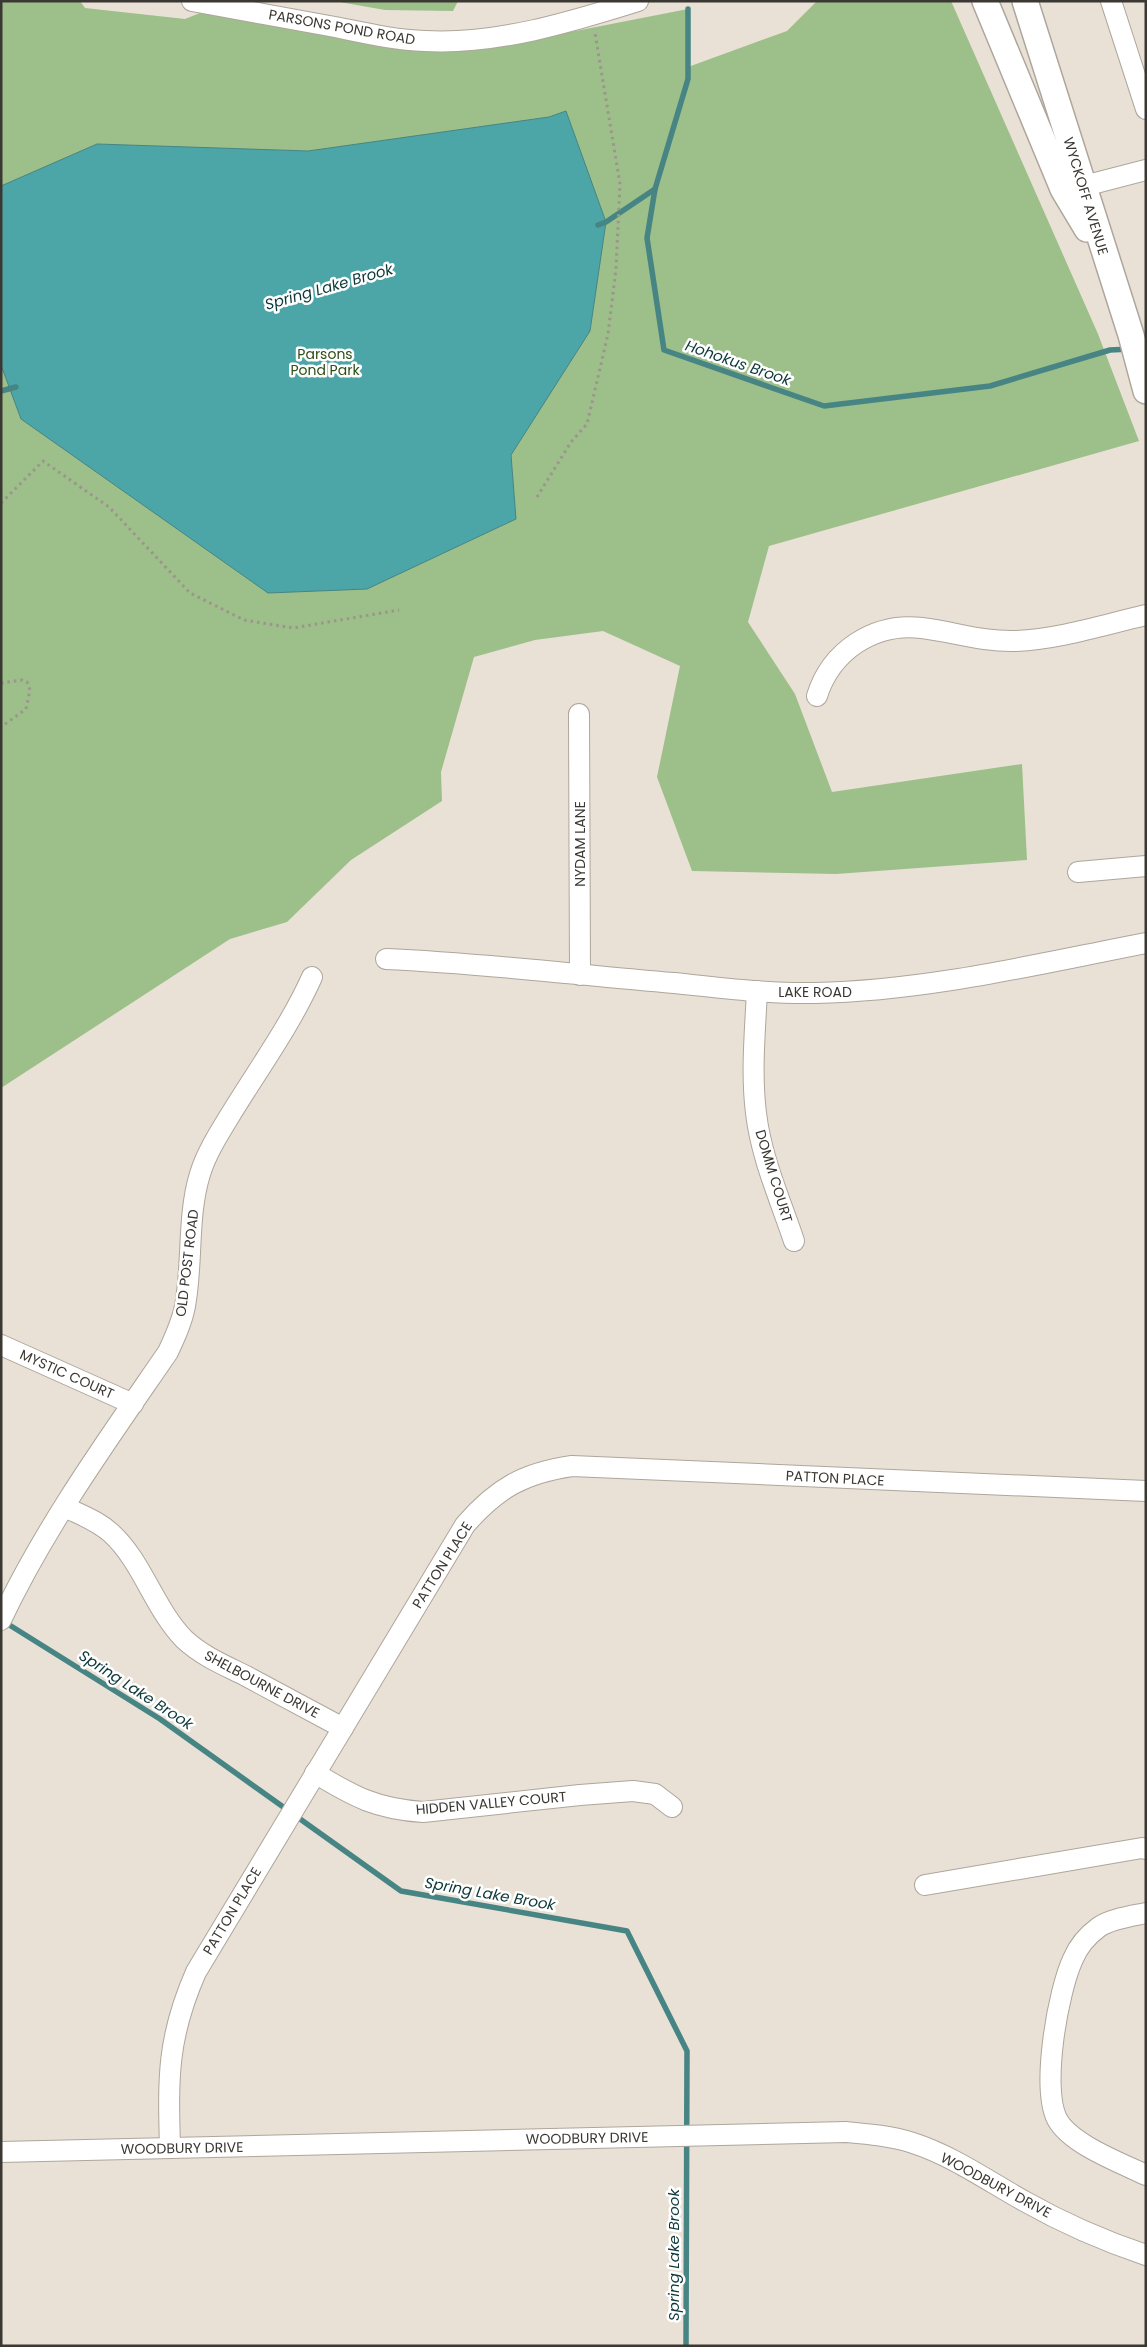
<svg xmlns="http://www.w3.org/2000/svg" width="1147" height="2347" font-family="Poppins,sans-serif">
  <rect width="100%" height="100%" fill="#e9e1d5"/>
  <g fill="#9dbf89">
    <polygon points="1,1 80,1 85,8 185,19 200,13 382,43 555,35 688,9 688,67 787,31 817,1 951,1 1098,334 1139,441 769,546 748,622 795,694 832,792 1022,764 1027,860 836,874 692,871 657,777 680,666 603,631 535,640 474,657 441,772 442,801 351,860 287,922 230,939 1,1088"/>
    <polygon points="334,1 458,1 453,11 385,10"/>
  </g>
  <polygon fill="#4ca6a7" stroke="#478584" points="566,111 606,222 590,331 511,455 516,519 367,589 268,593 21,419 1,365 1,186 97,144 308,151 549,117"/>
  <g fill="none" stroke-linecap="round" stroke-linejoin="round">
    <g stroke="#478584" stroke-width="5.5">
      <polyline points="688,9 688,79 655,189 647,238 664,350 824,406 990,386 1110,350 1130,349"/>
      <polyline points="598,225 606,222 655,189"/>
      <polyline points="1,391 16,387"/>
      <polyline points="3,1621 160,1719 401,1891 627,1931 687,2051 686,2346"/>
    </g>
    <g stroke="#aea69c" stroke-width="22">
      <g id="minor">
        <path d="M192,1C240,10 287,18 335,27C365,33 394,40 425,41C496,45 571,22 638,1"/>
        <polyline points="1111,1 1146,109"/>
        <polyline points="1084,186 1146,170"/>
        <path d="M817,696C831,651 874,622 922,628C955,632 981,642 1016,641C1060,639 1103,625 1146,615"/>
        <polyline points="579,714 580,975"/>
        <polyline points="1078,872 1146,866"/>
        <path d="M386,959C482,963 578,975 674,983C721,988 768,994 815,993C927,991 1037,964 1146,943"/>
        <path d="M757,991C755,1032 751,1073 756,1113C761,1157 780,1199 794,1241"/>
        <polyline points="1,1345 133,1404"/>
        <path d="M65,1507C81,1515 98,1521 111,1533C142,1561 154,1608 184,1639C202,1656 224,1665 246,1676C278,1693 310,1710 343,1728"/>
        <path d="M1,1620C46,1525 109,1438 168,1352C175,1337 182,1322 185,1306C193,1263 187,1216 200,1174C206,1154 218,1135 229,1117C257,1071 290,1026 312,977"/>
        <path d="M315,1773C354,1797 377,1809 423,1812L580,1795L633,1791L655,1794L672,1807"/>
        <polyline points="925,1885 1142,1848 1146,1849"/>
        <path d="M1146,1913C1132,1916 1110,1919 1099,1927C1088,1935 1078,1947 1073,1959C1058,1991 1041,2087 1057,2119C1070,2144 1121,2163 1146,2175"/>
        <path d="M170,2148C168,2078 167,2038 196,1972L465,1525C497,1488 524,1473 572,1466L1146,1491"/>
        <path d="M1,2152L846,2132C868,2134 891,2136 913,2143C953,2156 988,2181 1024,2201C1063,2223 1104,2241 1146,2255"/>
      </g>
    </g>
    <g stroke="#aea69c" stroke-width="28">
      <g id="major">
        <polyline points="985,1 1063,189 1087,229"/>
        <polyline points="1025,1 1131,335 1146,391"/>
      </g>
    </g>
    <g stroke="#9b958c" stroke-width="3" stroke-dasharray="2.5 4" stroke-linecap="butt">
      <polyline points="537,497 571,442 587,424 608,334 616,269 620,184 595,33"/>
      <polyline points="1,503 43,461 109,507 190,593 244,620 293,628 399,610"/>
      <polyline points="1,683 22,680 27,682 30,690 26,709 1,727"/>
    </g>
    <use href="#minor" stroke="#fff" stroke-width="20"/>
    <use href="#major" stroke="#fff" stroke-width="25"/>
  </g>
  <g text-anchor="middle" stroke-width="5" stroke-linejoin="round" paint-order="stroke">
    <g font-size="14" fill="#3b3833" stroke="#fff">
      <text transform="translate(342 27) rotate(10)" y="5">PARSONS POND ROAD</text>
      <text transform="translate(1086 196) rotate(73)" y="5">WYCKOFF AVENUE</text>
      <text transform="translate(580 844) rotate(-90)" y="5">NYDAM LANE</text>
      <text x="815" y="997">LAKE ROAD</text>
      <text transform="translate(774 1176) rotate(73)" y="5">DOMM COURT</text>
      <text transform="translate(187 1263) rotate(-83)" y="5">OLD POST ROAD</text>
      <text transform="translate(67 1374) rotate(24)" y="5">MYSTIC COURT</text>
      <text transform="translate(835 1478) rotate(3)" y="5">PATTON PLACE</text>
      <text transform="translate(442 1565) rotate(-58)" y="5">PATTON PLACE</text>
      <text transform="translate(262 1684) rotate(28)" y="5">SHELBOURNE DRIVE</text>
      <text transform="translate(491 1803) rotate(-5)" y="5">HIDDEN VALLEY COURT</text>
      <text transform="translate(232 1911) rotate(-59)" y="5">PATTON PLACE</text>
      <text transform="translate(587 2138) rotate(-1)" y="5">WOODBURY DRIVE</text>
      <text transform="translate(182 2148) rotate(-1)" y="5">WOODBURY DRIVE</text>
      <text transform="translate(996 2185) rotate(28)" y="5">WOODBURY DRIVE</text>
    </g>
    <g font-size="14" fill="#2d4e15" stroke="#fff">
      <text x="325" y="359">Parsons<tspan x="325" dy="16">Pond Park</tspan></text>
    </g>
    <g font-size="15" font-style="italic" fill="#0c3839" stroke="#fff">
      <text transform="translate(329 287) rotate(-16)" y="5">Spring Lake Brook</text>
      <text transform="translate(738 363) rotate(19)" y="5">Hohokus Brook</text>
      <text transform="translate(136 1690) rotate(33)" y="5">Spring Lake Brook</text>
      <text transform="translate(490 1894) rotate(10)" y="5">Spring Lake Brook</text>
      <text transform="translate(674 2255) rotate(-90)" y="5">Spring Lake Brook</text>
    </g>
  </g>
  <rect width="1147" height="2347" fill="none" stroke="#3b3833" stroke-width="5"/>
</svg>
